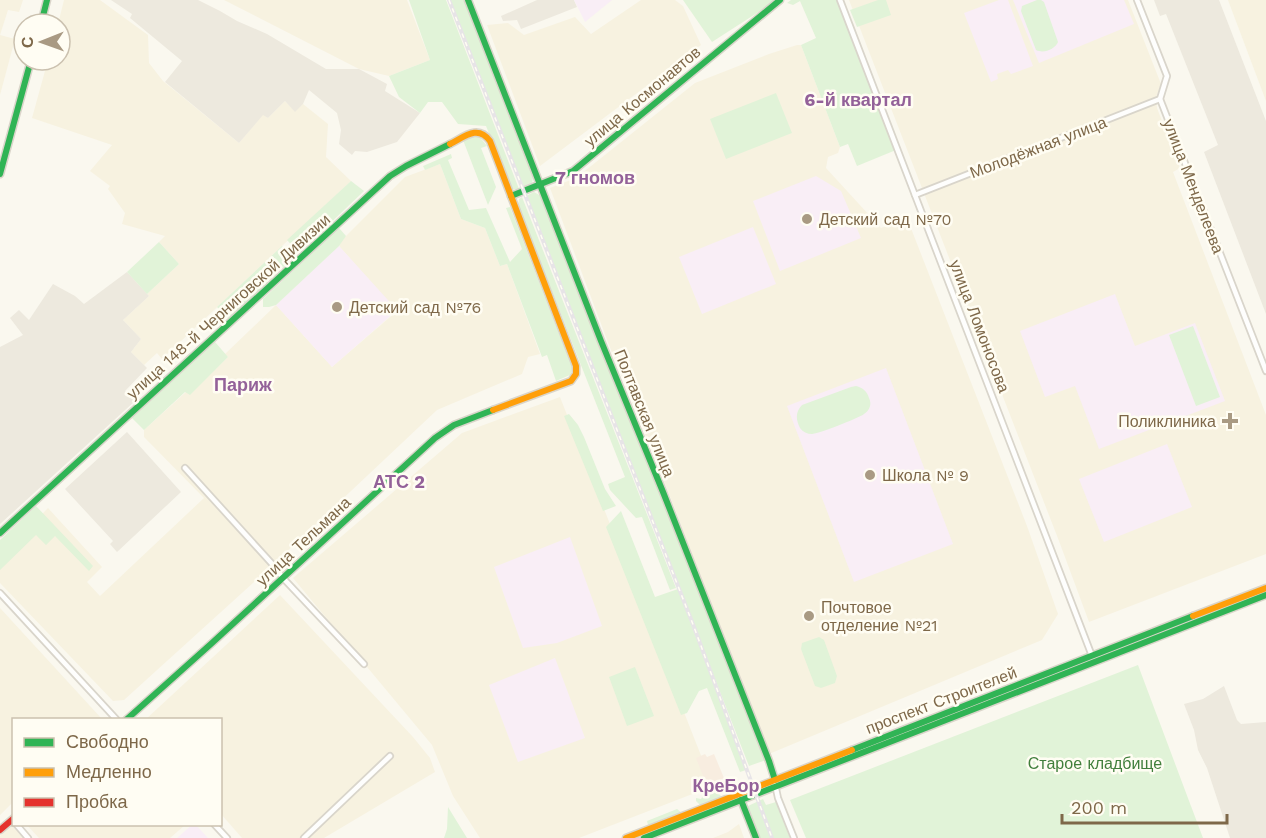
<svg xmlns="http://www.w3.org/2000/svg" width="1266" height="838" font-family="'Work Sans',sans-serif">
  <rect width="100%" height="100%" fill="#faf8ef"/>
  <g fill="#f7f2e0">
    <polygon points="0,0 23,0 19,12 8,10 0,35 15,39 0,95"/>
    <polygon points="64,0 100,0 148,35 149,63 163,81 239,143 263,114 268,118 285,101 295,111 303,104 328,124 326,157 351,181 162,359 157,353 144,365 131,352 141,339 123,320 149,296 147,294 179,264 159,242 165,236 122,224 125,213 108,189 110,186 90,171 112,145 32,118 48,60 60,60 60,24 58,24"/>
    <polygon points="224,0 407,0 430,60 389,76 359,69"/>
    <polygon points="641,0 675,0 683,6 701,45 540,166 487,25 508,23 524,35 575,17 591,34"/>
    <polygon points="849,0 1128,0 1161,84 1156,97 1157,108 1180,168 1173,172 1266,415 1266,554 1089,622 1059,541"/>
    <polygon points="1228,0 1266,0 1266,101"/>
    <polygon points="797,45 801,45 840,147 838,153 828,157 826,168 881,228 907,218 1027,526 1058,614 1042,640 769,754 734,667 675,509 609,345 550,188 576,178 695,83 769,54"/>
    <polygon points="440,164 461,219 485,228 500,266 507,264 540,354 528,357 522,374 437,410 264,573 124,700 113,701 0,583 0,557 48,508 102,567 87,582 100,596 204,498 144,437 144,430 186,392 190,394 228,357 225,354 276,305 332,367 397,311 339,246 343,239 405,177"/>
    <polygon points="560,397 713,786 579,838 480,838 453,796 432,745 293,578 462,433"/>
    <polygon points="280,595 413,737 430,758 435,772 324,838 242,838 221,814 220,720 145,720"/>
    <polygon points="0,608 101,718 99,720 14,720 13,802 0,815"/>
    <polygon points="739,824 744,838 713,838 728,832"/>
    <polygon points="12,825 23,838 0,838 0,836"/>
    <polygon points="27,825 185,825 170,838 39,838"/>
  </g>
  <polygon fill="#f8ede0" points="705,754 707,757 714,754 724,778 707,786 696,758"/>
  <g fill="#ede9de">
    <polygon points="111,0 198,0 220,11 237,21 267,34 326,69 359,69 387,84 385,91 420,113 397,142 367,152 355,151 352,155 339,144 341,130 337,113 309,90 303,104 295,112 285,101 268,118 263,115 239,143 165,82 182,61 130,18 132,14"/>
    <polygon points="537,0 574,0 577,7 521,29 517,20 503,21 501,16"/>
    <polygon points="1154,0 1219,0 1266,121 1266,314 1204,152 1218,145 1166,14 1160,16"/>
    <polygon points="127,272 149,296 123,320 141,339 131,352 147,368 125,391 135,401 0,524 0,347 23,335 10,318 19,310 29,320 53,284 75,296 84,304"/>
    <polygon points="127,432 181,492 117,552 110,544 113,541 65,489"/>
    <polygon points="1224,686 1237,720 1241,724 1266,722 1266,838 1230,838 1207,768 1198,750 1194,730 1184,704 1203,699"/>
  </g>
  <g fill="#f9eef6">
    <polygon points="574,0 612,0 585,22"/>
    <polygon points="999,0 1008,0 1033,66 1011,74 1008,70 997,74 998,79 991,82 964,13"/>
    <polygon points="1013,0 1124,0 1134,24 1039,63"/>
    <polygon points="816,176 841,191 861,238 780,271 753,201"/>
    <polygon points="753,227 776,284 702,314 679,257"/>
    <polygon points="339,246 397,310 332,367 276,305"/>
    <polygon points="1115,294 1135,346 1195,323 1225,401 1099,449 1075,386 1045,397 1020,331"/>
    <polygon points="886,368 953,544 854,582 787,406"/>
    <polygon points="1167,444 1192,507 1104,542 1079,479"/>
    <polygon points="570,537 602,626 557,643 523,648 494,567"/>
    <polygon points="555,658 585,738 518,762 489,685"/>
    <polygon points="193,824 196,825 208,838 177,838"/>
  </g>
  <g fill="#e1f3d8">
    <polygon points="409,0 446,0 519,189 513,189 510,186 486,126 458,124 442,102 428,102 420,113 399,97 389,76 430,60"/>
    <polygon points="450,0 464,0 533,178 532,183 523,187"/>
    <polygon points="683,0 777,0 712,42"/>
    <polygon points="791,0 839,0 896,150 857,166 848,144 840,147 801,45 816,38 800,1 793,5 787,3"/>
    <polygon points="878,0 886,0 891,15 857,27 850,10"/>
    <path d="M1037,0H1041L1044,2L1058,42C1055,49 1044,54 1036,50L1021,11L1022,6Z"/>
    <polygon points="776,93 792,133 726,159 710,119"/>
    <polygon points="472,136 479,136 487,146 481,148 496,187 488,205 463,140"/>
    <polygon points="451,154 452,158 448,160 469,210 486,208 510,262 522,249 506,208 510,207 572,367 571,373 570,375 556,381 547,355 542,357 507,264 500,266 485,228 461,219 440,164 425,170 423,166"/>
    <polygon points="351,181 364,191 299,253 287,240"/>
    <polygon points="534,192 541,196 544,203 599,345 607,356 766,760 749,766 526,196"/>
    <polygon points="522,197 676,588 670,590 642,517 636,518 610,490 608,484 625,477 518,205 519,199"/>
    <polygon points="339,228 346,236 339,246 276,305 269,307 263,307 263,299"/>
    <polygon points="159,242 179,264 147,294 127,272"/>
    <polygon points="282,246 293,258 229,319 217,307"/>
    <polygon points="1193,326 1220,397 1196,406 1169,335"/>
    <polygon points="215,342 228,357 190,395 185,392 144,430 132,418"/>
    <path d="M856,386C863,388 867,391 869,398C872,404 870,410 864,414C859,418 818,434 812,434C807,434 803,432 800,428C796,420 795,412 802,405L851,387Z"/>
    <polygon points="569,414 578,425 584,437 605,489 616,506 603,511 564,416"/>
    <polygon points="36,506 93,566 89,571 55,536 46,545 36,535 0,570 0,540"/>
    <polygon points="621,511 655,597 678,589 746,770 740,772 707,688 699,691 687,713 681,715 606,527"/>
    <polygon points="819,637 824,640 837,676 835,683 821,688 815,686 801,649 802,643"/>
    <polygon points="1138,665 1203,838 806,838 790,800"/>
    <polygon points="635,667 654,716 627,726 609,677"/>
    <polygon points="718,789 721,797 701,806 696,801 696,798 701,799 704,794"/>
    <polygon points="763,799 766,805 776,802 790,838 760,838 748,806"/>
    <polygon points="448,807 467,838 444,838 447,829"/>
    <polygon points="677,809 682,813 648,825 647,821"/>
  </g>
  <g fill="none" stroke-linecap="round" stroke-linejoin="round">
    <g stroke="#d9d5cb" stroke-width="8">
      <g id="street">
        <polyline points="840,0 1092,656"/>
        <polyline points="1137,0 1167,76 1160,99 1266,371"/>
        <polyline points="915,195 1160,99"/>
        <polyline points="185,468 274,566 283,578 364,664"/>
        <polyline points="0,593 117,720"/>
        <polyline points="775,784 778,798 794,838"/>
        <polyline points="16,824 28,838"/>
        <polyline points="214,824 227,838"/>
        <polyline points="304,838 390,756"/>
      </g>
    </g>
    <g stroke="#dad5ca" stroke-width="9">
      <g id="fast">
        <polyline points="468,0 601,341 663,492 769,761 775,780"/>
        <polyline points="41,24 47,0"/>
        <polyline points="0,174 31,60"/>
        <polyline points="511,196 573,171 780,0"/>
        <polyline points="0,533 390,176 406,166 450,144"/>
        <polyline points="126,720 212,643 435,438 454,425 493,410"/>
        <polyline points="852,750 1193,616"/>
        <polyline points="741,800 756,838"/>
        <polyline points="644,838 1266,595"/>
      </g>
    </g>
    <g stroke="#dad5ca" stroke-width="9">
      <g id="slow">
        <path d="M450,144C464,137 478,124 490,141L576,366V374L571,381L493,410"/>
        <polyline points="1193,616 1266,588"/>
        <polyline points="626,838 852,750"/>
      </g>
    </g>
    <g stroke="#dad5ca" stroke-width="9">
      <polyline id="jam" points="0,830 14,818"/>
    </g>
    <use href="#street" stroke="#fefefd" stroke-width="4.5"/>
    <use href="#fast" stroke="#30b455" stroke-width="6"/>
    <use href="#slow" stroke="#ff9f0a" stroke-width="6"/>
    <use href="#jam" stroke="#e5322d" stroke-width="6"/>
    <g stroke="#e7e4e7" stroke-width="4">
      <polyline id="rail" points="449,0 694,627 772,838"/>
    </g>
    <use href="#rail" stroke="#fffdf3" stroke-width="1.5" stroke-dasharray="4.5" stroke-linecap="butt"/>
  </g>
  <g fill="#a99a83" stroke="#fffdf3" stroke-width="2">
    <circle cx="807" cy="219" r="6"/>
    <circle cx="337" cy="307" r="6"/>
    <path d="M1227 412h6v6h6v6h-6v6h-6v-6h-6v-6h6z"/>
    <circle cx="870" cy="475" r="6"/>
    <circle cx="809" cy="616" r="6"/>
  </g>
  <g text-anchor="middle" stroke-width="5" stroke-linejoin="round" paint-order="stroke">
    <g font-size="16" fill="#7e6849" stroke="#fffdf3">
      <text transform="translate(642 96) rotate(-40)" y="6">улица Космонавтов</text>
      <text transform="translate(1038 147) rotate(-21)" y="6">Молодёжная улица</text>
      <text transform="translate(1194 186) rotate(69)" y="6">улица Менделеева</text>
      <text transform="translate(228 306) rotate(-42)" y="6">улица 148-й Черниговской Дивизии</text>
      <text transform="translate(980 326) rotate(69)" y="6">улица Ломоносова</text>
      <text transform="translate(645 413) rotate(68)" y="6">Полтавская улица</text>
      <text transform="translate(303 541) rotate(-43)" y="6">улица Тельмана</text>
      <text transform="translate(941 700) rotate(-21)" y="6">проспект Строителей</text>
    </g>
    <g font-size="16" fill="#7e6849" stroke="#fffdf3" text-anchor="start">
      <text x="819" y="225">Детский сад №70</text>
      <text x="349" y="313">Детский сад №76</text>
      <text x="1216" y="427" text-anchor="end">Поликлиника</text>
      <text x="882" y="481">Школа № 9</text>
      <text x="821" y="613">Почтовое<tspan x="821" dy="18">отделение №21</tspan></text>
    </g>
    <g font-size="16" fill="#417f3c" stroke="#fffdf3">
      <text x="1095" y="769">Старое кладбище</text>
    </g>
    <g font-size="18" font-weight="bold" fill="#936199" stroke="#fffdf3">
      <text x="858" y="106">6-й квартал</text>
      <text x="595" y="184">7 гномов</text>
      <text x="243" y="391">Париж</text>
      <text x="399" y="488">АТС 2</text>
      <text x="726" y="792">КреБор</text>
    </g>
  </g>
  <rect x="12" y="718" width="210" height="108" fill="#fffdf3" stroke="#cbc1af" stroke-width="1.5"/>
  <rect x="24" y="738" width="30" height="9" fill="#30b455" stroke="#cbc1af" stroke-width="1.5"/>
  <text x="66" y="748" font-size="18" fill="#7e6849">Свободно</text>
  <rect x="24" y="768" width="30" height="9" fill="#ff9f0a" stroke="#cbc1af" stroke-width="1.5"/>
  <text x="66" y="778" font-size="18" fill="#7e6849">Медленно</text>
  <rect x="24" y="798" width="30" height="9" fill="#e5322d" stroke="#cbc1af" stroke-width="1.5"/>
  <text x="66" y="808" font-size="18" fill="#7e6849">Пробка</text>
  <g transform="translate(42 42) rotate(269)"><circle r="28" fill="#fffdf3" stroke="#cbc1af" stroke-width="1.5"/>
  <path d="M0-4.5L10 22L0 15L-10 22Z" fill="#a99a83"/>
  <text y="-9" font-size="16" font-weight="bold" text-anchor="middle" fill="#7e6849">С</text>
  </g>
  <path d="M1062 814v9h165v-9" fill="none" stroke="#7e6849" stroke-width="3"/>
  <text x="1071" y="814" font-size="18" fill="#7e6849" stroke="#fffdf3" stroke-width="4.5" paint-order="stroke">200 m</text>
</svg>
